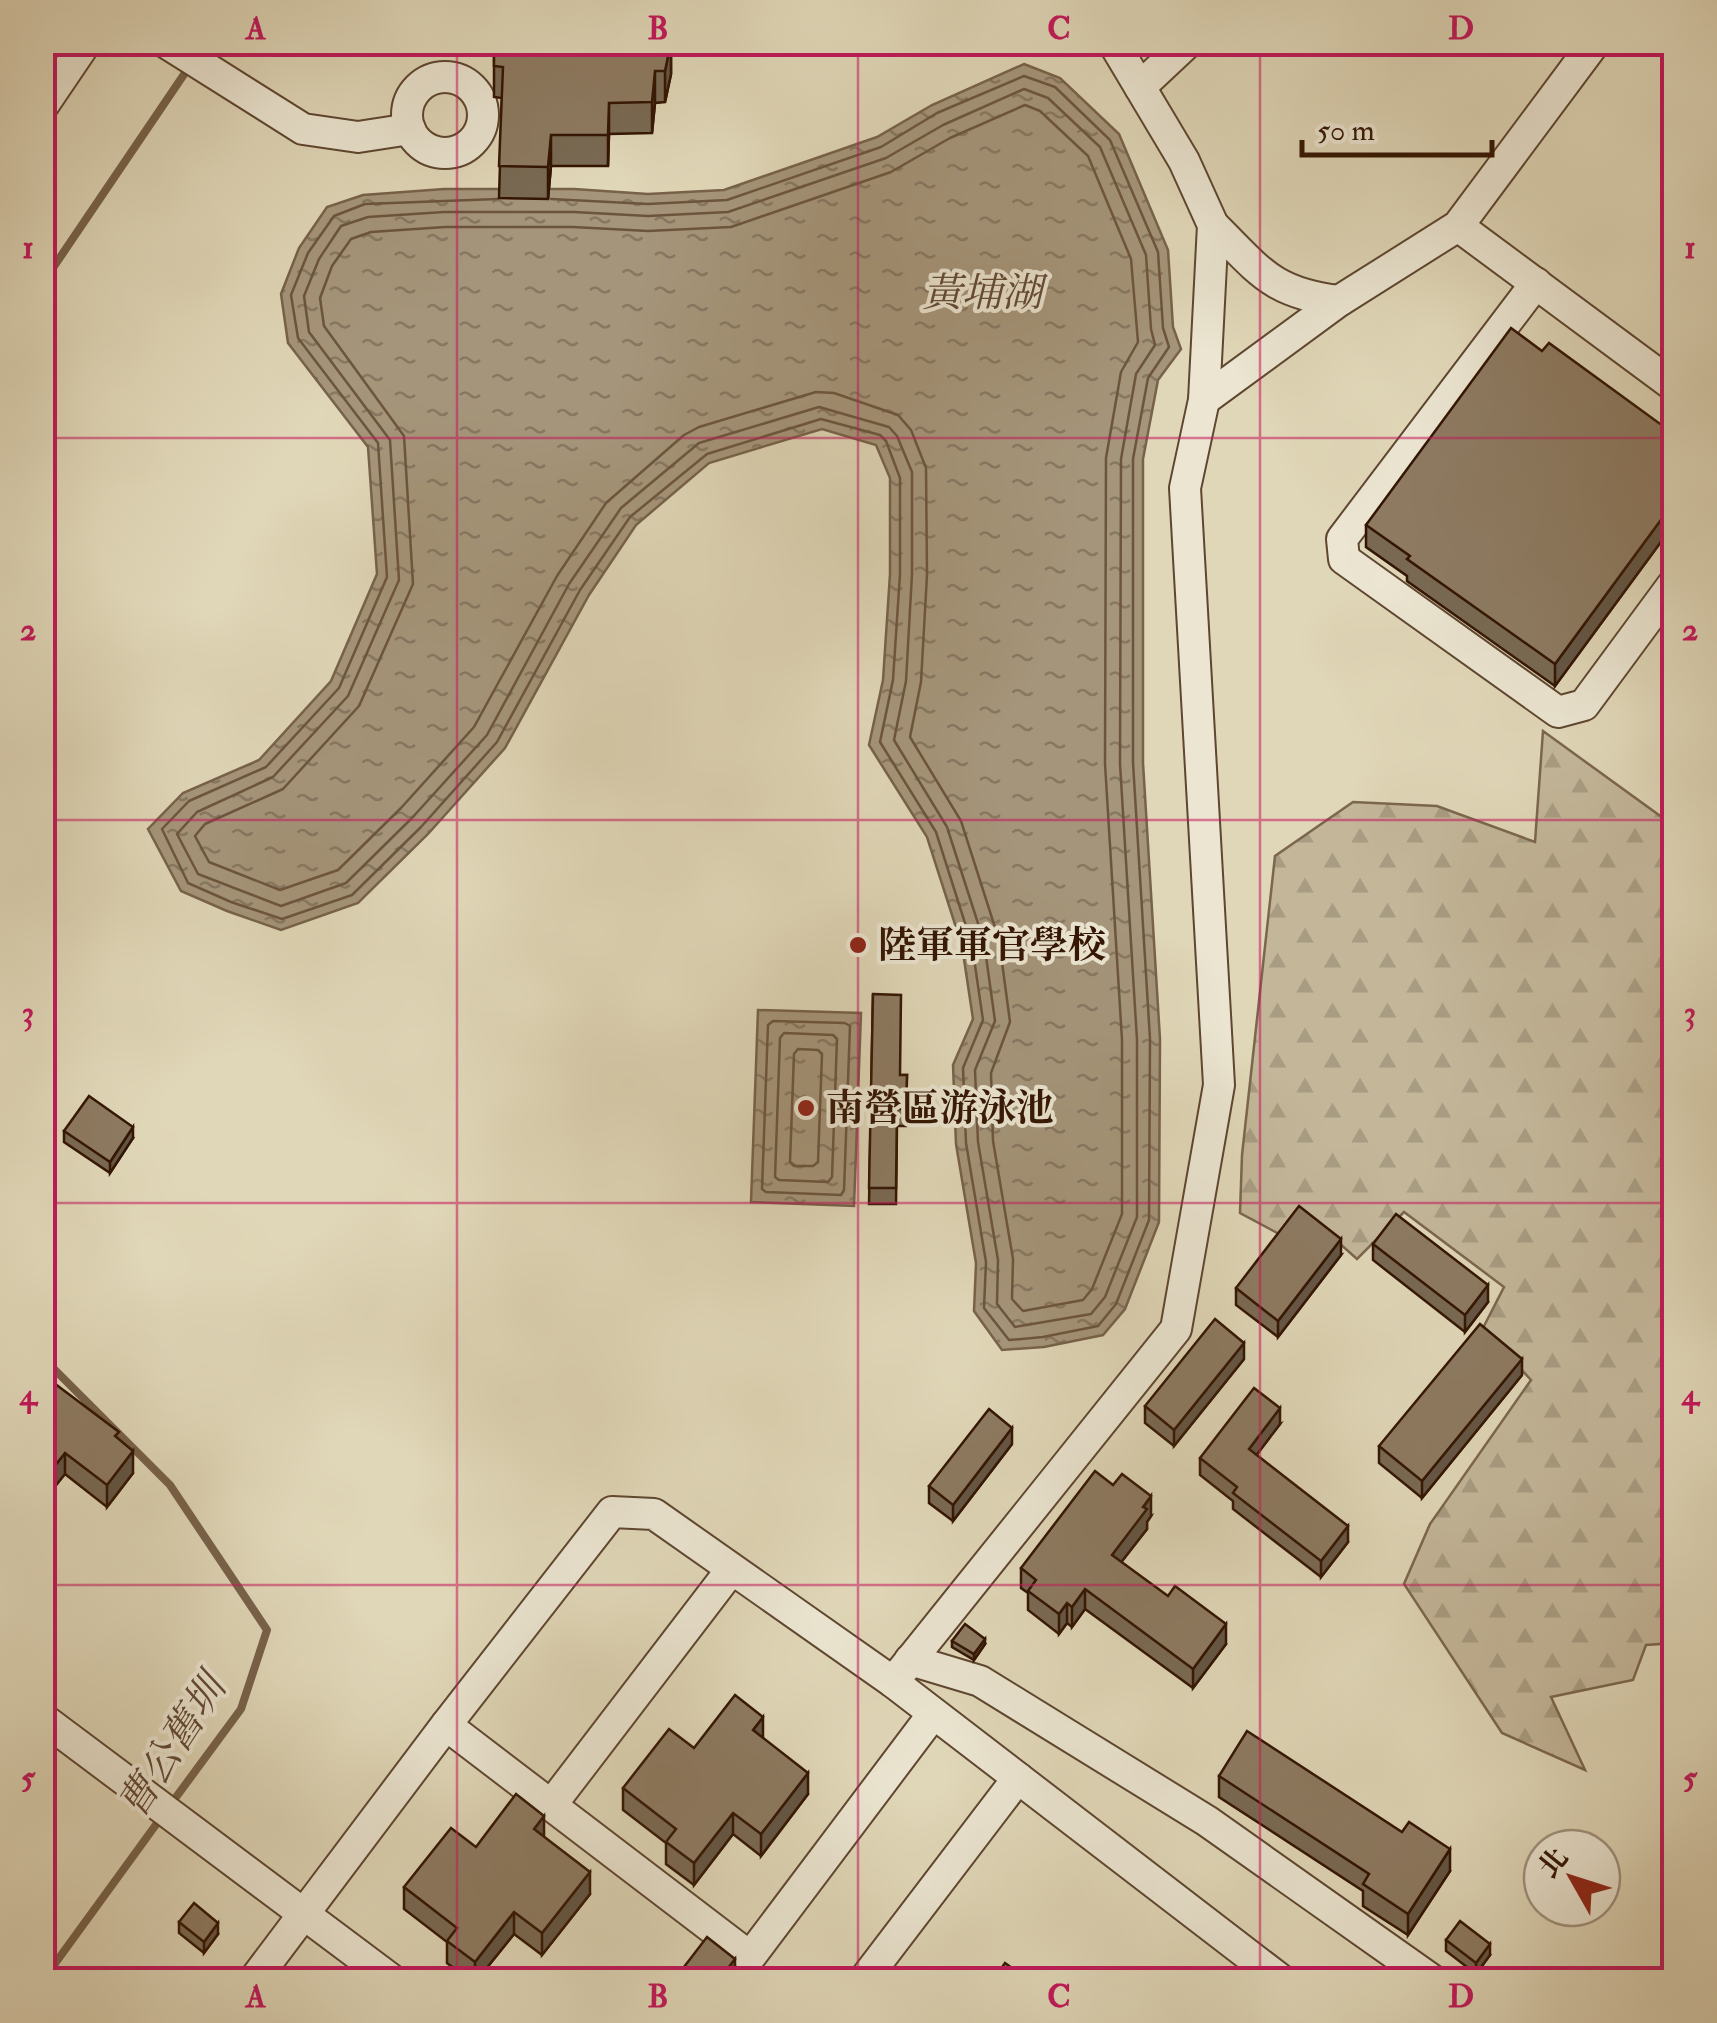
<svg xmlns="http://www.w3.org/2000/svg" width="1717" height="2023" font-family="'IM FELL Double Pica','Noto Serif TC',serif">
  <defs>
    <pattern id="forest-firs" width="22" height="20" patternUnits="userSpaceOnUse" patternTransform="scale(2.5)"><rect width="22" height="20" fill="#c3b699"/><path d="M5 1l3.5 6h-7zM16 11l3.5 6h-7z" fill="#a89c82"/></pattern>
    <pattern id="water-ripples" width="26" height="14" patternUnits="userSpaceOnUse" patternTransform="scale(2.5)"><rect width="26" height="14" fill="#a5957a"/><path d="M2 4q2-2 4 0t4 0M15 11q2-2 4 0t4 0" fill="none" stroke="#877862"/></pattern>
  </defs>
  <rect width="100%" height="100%" fill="#e0d7b8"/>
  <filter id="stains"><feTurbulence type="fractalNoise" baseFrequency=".002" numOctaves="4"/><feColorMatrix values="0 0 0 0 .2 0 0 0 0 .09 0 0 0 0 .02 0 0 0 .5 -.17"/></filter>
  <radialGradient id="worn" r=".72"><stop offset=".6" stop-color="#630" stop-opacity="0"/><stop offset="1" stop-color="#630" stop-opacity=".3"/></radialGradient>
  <polygon fill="url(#forest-firs)" stroke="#7b664e" stroke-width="2.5" points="1543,731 1674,826 1674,1643 1646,1645 1633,1680 1551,1697 1585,1770 1502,1733 1404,1584 1430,1524 1531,1380 1483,1328 1504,1287 1404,1212 1357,1259 1302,1210 1281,1235 1240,1213 1242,1155 1275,856 1353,802 1437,806 1535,842"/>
  <g fill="url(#water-ripples)" stroke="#77624a" stroke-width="2.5">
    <polygon points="1024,64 1060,78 1119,134 1168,250 1173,327 1181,349 1158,380 1143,459 1143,763 1160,1039 1159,1222 1125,1309 1103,1335 1044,1347 1002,1350 974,1311 976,1263 956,1144 953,1065 973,1019 962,946 927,837 869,745 883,680 890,574 890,478 876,445 822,429 709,463 636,525 589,595 505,748 428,834 358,903 281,930 227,911 181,891 148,829 183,793 259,760 331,681 377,574 368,447 288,343 281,294 299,248 327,207 363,195 444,189 574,189 648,194 724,190 877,137 932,105"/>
    <polygon points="758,1010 861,1013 854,1206 751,1202"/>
  </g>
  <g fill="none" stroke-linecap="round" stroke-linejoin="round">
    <g stroke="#6c553e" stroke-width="2.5">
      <polygon points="1024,89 1048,98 1100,147 1146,255 1151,329 1155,345 1136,374 1121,459 1120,764 1137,1040 1137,1217 1105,1297 1091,1314 1015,1327 997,1304 998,1260 978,1142 975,1070 995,1021 984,942 947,827 894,740 906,681 912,574 912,472 897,436 889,427 819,407 699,443 621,508 569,584 487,735 412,818 346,883 281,906 198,874 177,834 197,812 273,777 348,696 399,580 390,440 309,332 304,296 319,259 341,226 368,217 444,212 574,212 648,216 728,212 886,158 943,125"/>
      <polygon points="1025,105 1040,111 1088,156 1131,259 1138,342 1121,372 1106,458 1105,764 1122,1040 1122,1214 1092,1289 1083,1300 1023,1311 1012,1299 1013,1259 993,1141 991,1073 1010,1022 999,940 961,821 910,737 921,682 927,575 926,468 911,430 898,415 834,393 816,392 699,427 684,435 606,503 557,576 474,727 401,808 338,870 280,890 209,862 195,836 205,824 283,789 359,706 413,584 404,436 324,326 320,298 332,266 351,239 371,232 445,227 573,227 648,231 731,227 891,172 950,138"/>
      <polyline points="497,199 365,204 334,216 308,253 291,295 298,338 378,443 387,577 339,688 266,767 189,801 162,829 188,883 231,902 282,919 352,895 421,827 497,742 580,590 630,517 707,454 821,419 880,435 886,441 900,478 900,574 893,680 880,742 936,832 972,945 983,1020 963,1068 966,1143 986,1262 984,1308 1009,1340 1043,1337 1098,1326 1116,1304 1149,1220 1150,1039 1133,763 1133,459 1148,378 1169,347 1163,328 1158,252 1110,140 1055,87 1024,76 937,113 881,147 727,200 648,204 551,199"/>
      <polygon points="773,1021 845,1023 850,1026 844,1190 841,1195 766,1192 762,1189 768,1025"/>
      <polygon points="784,1033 833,1035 837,1039 832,1177 828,1182 779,1180 775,1177 780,1038"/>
      <polygon points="798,1049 818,1050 822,1054 818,1162 813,1166 794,1166 790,1162 794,1054"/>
    </g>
    <g stroke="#77624a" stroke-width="8">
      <polyline points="42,284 189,67"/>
      <polyline points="42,1357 170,1485 267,1630 241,1709 171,1804"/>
      <polyline points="43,1980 163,1815"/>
    </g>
    <g stroke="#5e4630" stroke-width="34">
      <g id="minor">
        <polyline points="165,42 303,129 358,137 410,129"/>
        <circle cx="445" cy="115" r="38"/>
        <polyline points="1140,87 1188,42"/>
        <polyline points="42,107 86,42"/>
        <path d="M1213,225C1259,270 1271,293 1339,301"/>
        <polyline points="1458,226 1674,386"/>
        <polyline points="1536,283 1342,539 1344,559 1558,712 1584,705 1674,583"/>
        <polyline points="1204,400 1339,301 1458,226 1595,42"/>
        <polyline points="910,1660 980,1681 1207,1821 1432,1980"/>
        <polyline points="893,1682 1176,1329 1219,1085 1185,488 1204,400 1213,225 1184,161 1113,42"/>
        <polyline points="42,1718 392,1980"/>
        <polyline points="446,1725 750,1957 933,1714"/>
        <polyline points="552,1804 731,1570"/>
        <polyline points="254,1980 446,1725 612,1512 654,1514 893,1682 1281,1980"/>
        <polyline points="864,1980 1018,1778"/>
      </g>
    </g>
    <use href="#minor" stroke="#ebe5d1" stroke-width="30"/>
  </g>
  <g fill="#796953" stroke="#331503" stroke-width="2.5">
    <polygon points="494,42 671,42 671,74 665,102 655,103 652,133 609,134 608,166 551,166 548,199 499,198 502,98 494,97"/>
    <polygon points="1542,351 1674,434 1674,524 1555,686 1407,581 1407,576 1366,547 1366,525"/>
    <polygon points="873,994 900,1075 907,1075 906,1126 897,1126 896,1204 869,1204"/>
    <polygon points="64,1131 133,1138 110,1173 64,1142"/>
    <polygon points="1373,1244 1488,1302 1465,1332 1373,1260"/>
    <polygon points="1341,1255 1278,1337 1236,1305 1236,1288"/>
    <polygon points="1244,1359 1174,1446 1145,1423 1145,1406"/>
    <polygon points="42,1374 119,1440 133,1473 107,1507 65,1474"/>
    <polygon points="1522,1375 1422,1498 1379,1463 1379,1446"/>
    <polygon points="1280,1424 1256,1455 1348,1542 1321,1577 1233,1509 1233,1501 1200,1475 1200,1458"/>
    <polygon points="1012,1444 953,1521 929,1503 929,1486"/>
    <polygon points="1151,1516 1147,1522 1147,1529 1121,1562 1226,1644 1193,1688 1085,1609 1072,1627 1067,1623 1059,1634 1028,1610 1028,1593 1021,1588 1021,1568"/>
    <polygon points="952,1641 985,1644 974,1660 952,1647"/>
    <polygon points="763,1738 808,1794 761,1856 733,1834 694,1885 666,1864 666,1843 623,1810 623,1788 694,1748"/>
    <polygon points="1219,1776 1450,1871 1408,1935 1363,1906 1363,1891 1219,1797"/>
    <polygon points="544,1837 590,1894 542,1955 514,1934 477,1980 470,1980 447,1963 447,1942 404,1909 404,1887 476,1847"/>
    <polygon points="179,1922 218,1934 204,1953 179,1933"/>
    <polygon points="1446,1940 1490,1955 1476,1974 1446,1951"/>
  </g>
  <g fill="#635544" stroke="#331503" stroke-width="2.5">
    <polygon points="671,42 671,74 665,102 665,71"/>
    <polygon points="655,71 655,103 652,133 652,102"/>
    <polygon points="609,103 609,134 608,166 608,135"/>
    <polygon points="551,135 551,166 548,199 548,167"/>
    <polygon points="1674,502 1674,524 1555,686 1555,664"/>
    <polygon points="133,1127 133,1138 110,1173 110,1162"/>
    <polygon points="1341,1239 1341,1255 1278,1337 1278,1321"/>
    <polygon points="1488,1285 1488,1302 1465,1332 1465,1315"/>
    <polygon points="1244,1343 1244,1359 1174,1446 1174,1430"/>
    <polygon points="1522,1359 1522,1375 1422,1498 1422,1481"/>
    <polygon points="1280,1408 1280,1424 1249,1465 1249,1449"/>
    <polygon points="1012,1428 1012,1444 953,1521 953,1505"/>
    <polygon points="133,1451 133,1473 107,1507 107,1485"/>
    <polygon points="65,1453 65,1474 42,1503 42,1482"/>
    <polygon points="1151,1496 1151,1516 1147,1522 1147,1529 1112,1574 1112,1555"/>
    <polygon points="1348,1526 1348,1542 1321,1577 1321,1561"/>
    <polygon points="1085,1589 1085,1609 1072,1627 1072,1607"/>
    <polygon points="1067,1603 1067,1623 1059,1634 1059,1614"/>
    <polygon points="1226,1624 1226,1644 1193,1688 1193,1669"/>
    <polygon points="985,1639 985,1644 974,1660 974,1654"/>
    <polygon points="763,1717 763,1739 753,1730"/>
    <polygon points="808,1773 808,1794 761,1856 761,1834"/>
    <polygon points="733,1813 733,1834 694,1885 694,1863"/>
    <polygon points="544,1816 544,1838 534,1829"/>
    <polygon points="1450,1849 1450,1871 1408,1935 1408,1914"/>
    <polygon points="590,1872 590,1894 542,1955 542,1933"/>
    <polygon points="514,1912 514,1934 477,1980 475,1980 475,1962"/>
    <polygon points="218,1923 218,1934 204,1953 204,1942"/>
    <polygon points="1490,1944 1490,1955 1476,1974 1476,1963"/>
    <polygon points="735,1959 735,1980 725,1972"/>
  </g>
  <g fill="#8d7a61" stroke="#331503" stroke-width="2.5">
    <polygon points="494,42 671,42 665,71 655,71 652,102 609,103 608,135 551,135 548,167 499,166 503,67 494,66"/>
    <polygon points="1511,328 1542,351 1549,343 1674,434 1670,441 1674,444 1674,502 1555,664 1407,559 1410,556 1366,525"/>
    <polygon points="873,994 901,995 900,1075 907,1075 906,1109 897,1109 896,1188 869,1188"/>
    <polygon points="89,1096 133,1127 110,1162 64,1131"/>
    <polygon points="1299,1206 1341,1239 1278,1321 1236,1288"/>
    <polygon points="1396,1214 1488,1285 1465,1315 1373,1244"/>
    <polygon points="1215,1319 1244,1343 1174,1430 1145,1406"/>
    <polygon points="1480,1324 1522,1359 1422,1481 1379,1446"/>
    <polygon points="42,1374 119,1432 115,1436 133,1451 107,1485 65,1453 42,1482"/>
    <polygon points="1254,1388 1280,1408 1249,1449 1348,1526 1321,1561 1233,1493 1237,1487 1200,1458"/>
    <polygon points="989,1409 1012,1428 953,1505 929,1486"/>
    <polygon points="1095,1471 1113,1485 1122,1474 1151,1496 1143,1507 1147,1509 1112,1555 1168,1596 1175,1586 1226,1624 1193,1669 1085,1589 1072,1607 1067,1603 1059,1614 1028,1591 1036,1580 1021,1568"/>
    <polygon points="965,1624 985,1639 974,1654 952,1641"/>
    <polygon points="735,1695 763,1717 753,1730 808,1773 761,1834 733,1813 694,1863 666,1842 676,1829 623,1788 669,1729 694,1748"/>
    <polygon points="1247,1731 1402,1832 1409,1822 1450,1849 1408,1914 1363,1884 1369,1874 1219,1776"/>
    <polygon points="516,1794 544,1816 534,1829 590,1872 542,1933 514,1912 475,1962 447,1941 457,1928 404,1887 451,1828 476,1847"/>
    <polygon points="194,1903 218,1923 204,1942 179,1922"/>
    <polygon points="1460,1921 1490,1944 1476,1963 1446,1940"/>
    <polygon points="707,1937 735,1959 725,1972 736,1980 674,1980"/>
    <polygon points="1005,1963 1029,1980 993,1980"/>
    <polygon points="642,1971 655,1980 634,1980"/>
    <polygon points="368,1973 378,1980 362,1980"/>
  </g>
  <path fill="none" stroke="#c2185b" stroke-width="2.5" stroke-opacity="0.55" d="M457,42V1980M858,42V1980M1260,42V1980M42,438H1674M42,820H1674M42,1203H1674M42,1585H1674"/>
  <g fill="#8f2418" stroke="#ebe5d1" stroke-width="4">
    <circle cx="858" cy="945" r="10"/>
    <circle cx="806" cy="1108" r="10"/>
  </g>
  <g text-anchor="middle" stroke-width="8" stroke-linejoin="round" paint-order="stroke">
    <g font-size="38" font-weight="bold" fill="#331503" stroke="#ebe5d1" text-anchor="start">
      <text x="878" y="958">陸軍軍官學校</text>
      <text x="826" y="1121">南營區游泳池</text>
    </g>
    <g font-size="40" font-style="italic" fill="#614833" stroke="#ebe5d1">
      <text x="982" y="306">黃埔湖</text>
      <text transform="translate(171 1746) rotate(-57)" y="14">曹公舊圳</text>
    </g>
  </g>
  <rect width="1717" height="2023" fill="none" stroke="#e0d7b8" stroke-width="110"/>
  <g transform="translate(1572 1878) rotate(309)"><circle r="48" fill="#ebe5d1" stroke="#a1927f" stroke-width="2.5"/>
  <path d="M0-8L18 38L0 25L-18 38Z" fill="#8f2418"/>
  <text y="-15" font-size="28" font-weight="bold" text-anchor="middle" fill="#331503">北</text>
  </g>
  <path d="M1302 140v15h190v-15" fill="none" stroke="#331503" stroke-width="5"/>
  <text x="1317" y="140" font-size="30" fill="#331503" stroke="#ebe5d1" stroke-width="8" paint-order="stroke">50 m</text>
  <rect x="55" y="55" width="1607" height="1913" fill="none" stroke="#c2185b" stroke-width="4"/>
  <g font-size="32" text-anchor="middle" font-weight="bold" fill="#c2185b">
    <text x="256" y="39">A</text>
    <text x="658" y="39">B</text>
    <text x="1059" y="39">C</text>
    <text x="1461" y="39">D</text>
    <text x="28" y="258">1</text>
    <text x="1690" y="258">1</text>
    <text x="28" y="640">2</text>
    <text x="1690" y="640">2</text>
    <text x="28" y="1023">3</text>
    <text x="1690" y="1023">3</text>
    <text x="28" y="1405">4</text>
    <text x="1690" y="1405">4</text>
    <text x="28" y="1788">5</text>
    <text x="1690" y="1788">5</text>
    <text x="256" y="2007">A</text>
    <text x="658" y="2007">B</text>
    <text x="1059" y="2007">C</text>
    <text x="1461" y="2007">D</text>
  </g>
  <rect width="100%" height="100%" filter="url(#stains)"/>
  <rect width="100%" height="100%" fill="url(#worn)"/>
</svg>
